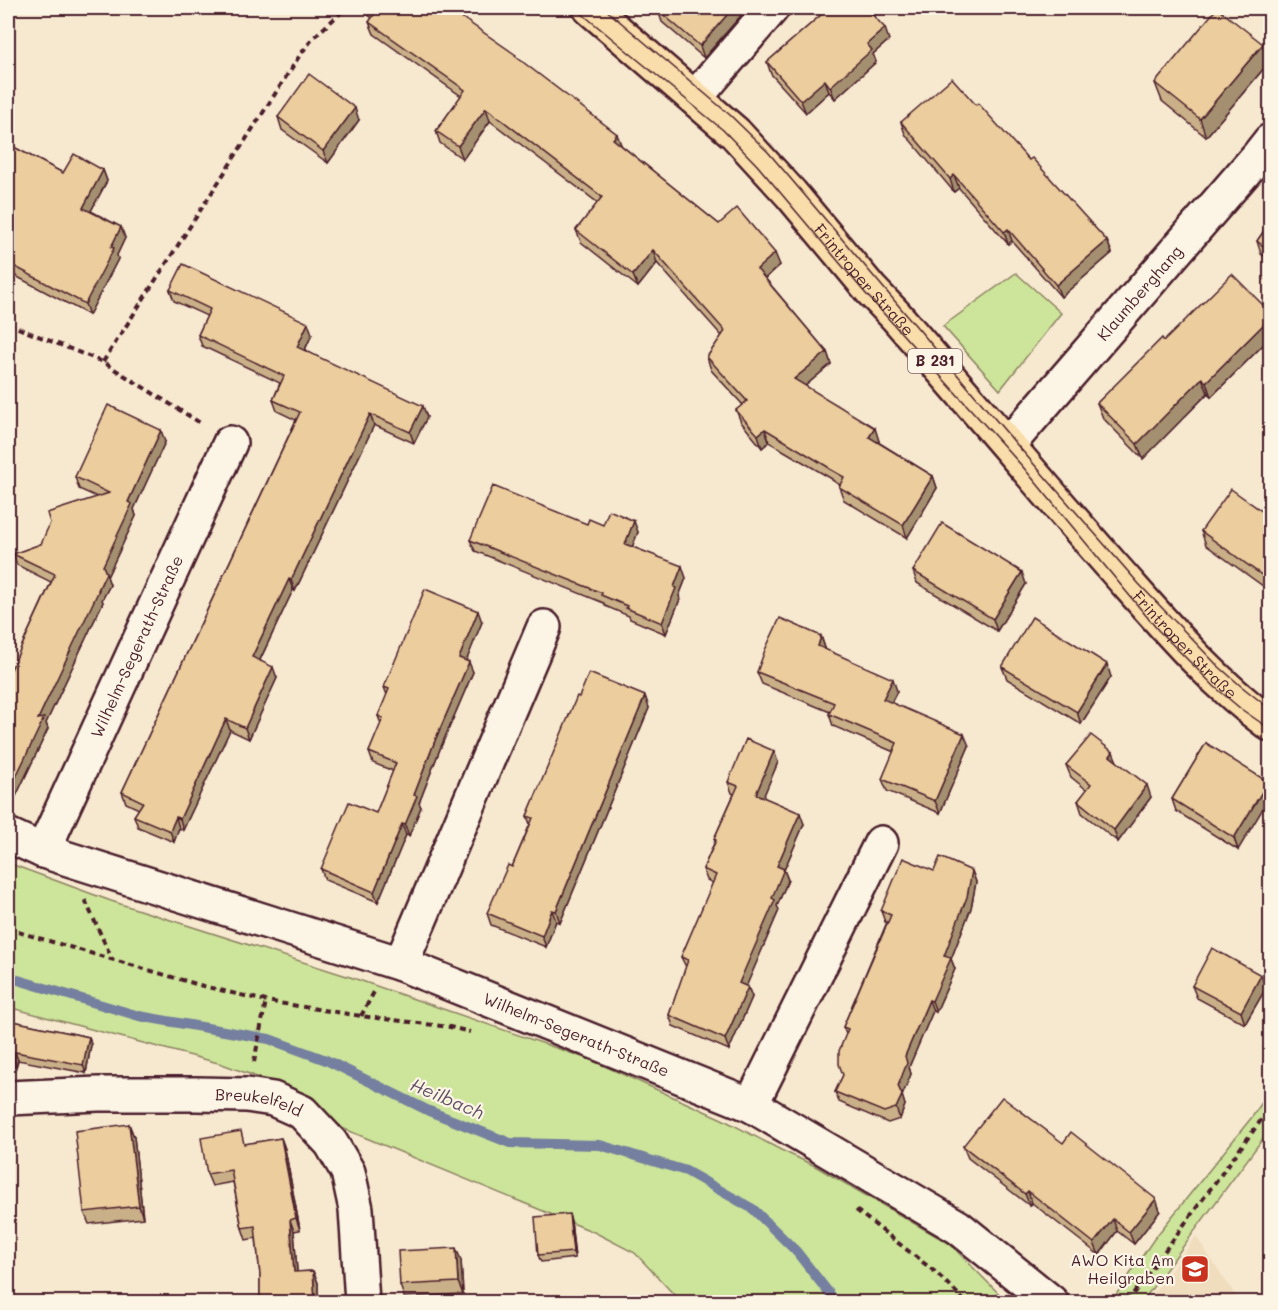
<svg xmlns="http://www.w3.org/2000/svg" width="1278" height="1310" font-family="Mali,sans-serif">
  <rect width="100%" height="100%" fill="#f7e9d0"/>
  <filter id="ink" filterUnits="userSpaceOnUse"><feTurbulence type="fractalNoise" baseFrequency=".0167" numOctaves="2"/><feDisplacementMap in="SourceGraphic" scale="12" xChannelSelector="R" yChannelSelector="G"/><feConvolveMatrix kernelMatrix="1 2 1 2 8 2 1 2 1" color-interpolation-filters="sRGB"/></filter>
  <g filter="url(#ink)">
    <polygon fill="#f0ddbe" points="1196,1236 1240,1302 1147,1302"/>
    <g fill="#cde59a" stroke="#8c8262" stroke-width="1.5">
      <polygon points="1016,273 1061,313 1000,390 943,326"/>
      <polygon points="8,863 111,901 353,978 591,1060 722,1119 781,1150 815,1166 950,1244 1007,1302 681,1302 635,1253 594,1232 342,1128 295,1091 222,1064 8,1007"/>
      <polygon points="1270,1091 1270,1129 1142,1302 1111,1302 1154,1239 1252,1117"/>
    </g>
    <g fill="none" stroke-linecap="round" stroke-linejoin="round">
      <polyline stroke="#757f9f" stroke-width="10" points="8,977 139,1016 269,1039 326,1060 429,1111 510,1143 600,1145 686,1171 753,1209 796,1251 836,1302"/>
      <g stroke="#4a1f2b" stroke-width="38">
        <g id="minor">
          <polyline points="695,98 772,8"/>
          <path id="s1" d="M1008,445L1259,155L1270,141"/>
          <path id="s2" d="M8,835L43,851L401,964L751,1105L958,1227L1051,1302"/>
          <path id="s3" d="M43,851L230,443"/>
          <polyline points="401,964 544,627"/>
          <path id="s4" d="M8,1098L98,1094H196L247,1095L273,1099L302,1112L331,1143L348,1172L356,1209L362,1302"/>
          <polyline points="751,1105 881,843"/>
        </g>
      </g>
      <g stroke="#4a1f2b" stroke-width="38">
        <g id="major">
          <path id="s5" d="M590,8L735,133L791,194L871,290L896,316C968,399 1040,484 1113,567C1162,622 1210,680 1270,724"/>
        </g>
      </g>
      <g stroke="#4a1f2b" stroke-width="4" stroke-dasharray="6 4.5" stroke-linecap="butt">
        <polyline points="8,324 103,362 202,424"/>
        <polyline points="103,362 300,55 314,37 346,8"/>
        <polyline points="85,900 112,959"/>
        <polyline points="8,929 203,986 266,1001 361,1016 450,1027 470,1032"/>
        <polyline points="361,1016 374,992"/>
        <polyline points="254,1062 266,1001"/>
        <polyline points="856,1210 934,1271 959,1295 965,1302"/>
        <polyline points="1127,1302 1270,1108"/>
      </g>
      <use href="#minor" stroke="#fcf5e5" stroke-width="33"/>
      <use href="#major" stroke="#f9ddab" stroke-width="33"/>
      <g stroke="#4a1f2b" stroke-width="1.5">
        <polyline points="575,8 723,130 757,165 866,294 1023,467 1158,630 1215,687 1241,709 1270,729"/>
        <polyline points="604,8 730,115 768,152 1018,446 1139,584 1217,665 1241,686 1270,709"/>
      </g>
    </g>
    <g fill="#cab088" stroke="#4a1f2b" stroke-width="1.5">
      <polygon points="364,8 448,8 517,58 621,145 719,224 780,265 765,278 827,352 831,364 805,386 879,441 878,442 933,476 937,488 907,538 844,500 839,487 840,485 832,480 832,479 769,442 762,448 741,422 736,410 743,405 711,370 707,357 722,336 657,263 638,287 581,242 576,230 598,203 490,121 463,159 440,143 436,131 461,96 374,34 369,22 372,18 367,14"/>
      <polygon points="660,8 742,8 744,12 704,58 662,22 658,10"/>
      <polygon points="829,8 881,8 874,16 889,40 873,54 876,62 835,99 829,92 806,113 771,74 767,62"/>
      <polygon points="1263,44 1270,61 1206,137 1162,101 1155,83"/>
      <polygon points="976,105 1107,241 1112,253 1061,297 1012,241 1008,244 959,188 954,192 905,134 901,122"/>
      <polygon points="278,117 359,120 328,163 282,130"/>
      <polygon points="8,144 63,173 103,170 107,181 91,211 121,227 125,238 117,255 118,259 89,315 8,272"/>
      <polygon points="1270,222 1270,260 1261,254 1257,241"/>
      <polygon points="170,290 312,334 305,350 427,417 414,443 374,425 295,591 293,590 260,660 277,678 249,739 230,730 183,830 179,828 174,842 138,827 134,816 139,809 126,803 122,792 296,420 277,411 273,400 280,383 202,346 198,335 207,316 174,301"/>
      <polygon points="1270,312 1270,338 1211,397 1208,393 1143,459 1103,418 1097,403 1164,341"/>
      <polygon points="165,442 134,509 136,516 107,577 110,585 102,600 103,602 46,723 48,729 16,796 8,792 8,676 51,582 17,565 13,554 41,544 97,497 79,489 75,477"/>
      <polygon points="1270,517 1270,591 1206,545 1201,531"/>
      <polygon points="603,525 638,532 632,547 686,578 679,596 680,599 666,634 630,619 629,616 605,606 604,603 475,551 470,540"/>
      <polygon points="913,571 1026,584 997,631 917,583"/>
      <polygon points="482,622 466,661 473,672 440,749 419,803 421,807 409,836 406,835 378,902 325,880 321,869 376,813 393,771 373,763 369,752 381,724 378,716 387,695 384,687"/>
      <polygon points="821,636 825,648 825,650 897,691 891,703 969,746 940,813 887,791 882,779 894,752 833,726 829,714 830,712 762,684 757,672"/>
      <polygon points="1002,667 1111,677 1081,724 1007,679"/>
      <polygon points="645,696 649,708 560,923 556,921 546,947 491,925 487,913 512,867 530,824 527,816 579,697"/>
      <polygon points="1206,743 1238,850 1176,811 1172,799"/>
      <polygon points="778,762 763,797 804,824 784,870 788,880 777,906 779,910 746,986 748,987 752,997 729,1050 673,1026 669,1015 686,967 681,957 713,883 707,880 703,869 715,841 714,839 734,794 732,793 728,782"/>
      <polygon points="1117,762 1151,797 1118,842 1082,813 1078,801 1087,790 1071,777 1066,765"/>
      <polygon points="934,871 972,871 976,882 971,908 951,959 955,969 936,1012 933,1011 909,1067 911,1074 902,1096 905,1105 900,1119 888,1123 839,1102 835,1092 843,1075 846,1034 843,1027 887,922 885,922 881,911"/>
      <polygon points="1192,986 1266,988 1245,1024 1197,998"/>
      <polygon points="8,1020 89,1037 91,1045 86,1073 18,1060 16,1067 8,1065"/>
      <polygon points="129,1124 134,1137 143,1218 89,1224 84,1212"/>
      <polygon points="281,1138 285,1149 300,1230 294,1231 297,1272 313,1271 318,1283 318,1302 260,1302 260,1275 256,1238 246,1240 242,1228 233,1182 212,1186 207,1174 246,1144"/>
      <polygon points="1063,1143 1156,1199 1160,1211 1134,1244 1117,1231 1099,1255 1032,1203 1030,1206 968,1158 963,1146"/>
      <polygon points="571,1221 575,1258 541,1262 538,1255"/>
      <polygon points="461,1260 463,1294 404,1297 400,1285"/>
    </g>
    <g fill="#a4906f" stroke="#4a1f2b" stroke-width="1.5">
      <polygon points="733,8 742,8 744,12 704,58 700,46"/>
      <polygon points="866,8 881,8 871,20"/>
      <polygon points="885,28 889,40 873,54 876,62 835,99 830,87 867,44"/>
      <polygon points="1263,44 1270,61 1206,137 1200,119"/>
      <polygon points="825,80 829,92 806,113 801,101"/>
      <polygon points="355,108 359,120 328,163 323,151"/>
      <polygon points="486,108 490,121 463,159 458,146"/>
      <polygon points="617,134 622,147 613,139"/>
      <polygon points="103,170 107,181 87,218 83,208"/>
      <polygon points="954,175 959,188 954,192 950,179"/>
      <polygon points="121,227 125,238 117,255 118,259 89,315 85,304 111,247"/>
      <polygon points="1008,229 1012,241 1008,244 1004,232"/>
      <polygon points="1107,241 1112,253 1061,297 1056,285"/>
      <polygon points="653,250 657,263 638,287 633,275"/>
      <polygon points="775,253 780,265 762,281 757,269"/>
      <polygon points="1270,318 1270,338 1211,397 1206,382"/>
      <polygon points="308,323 312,334 301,358 297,347"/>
      <polygon points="827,352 831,364 799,391 794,379"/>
      <polygon points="1202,378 1208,393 1143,459 1137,444"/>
      <polygon points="423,406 427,417 414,443 410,432"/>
      <polygon points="370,414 374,425 295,591 291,580"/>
      <polygon points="875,428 879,441 874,450 869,437"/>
      <polygon points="765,429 769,442 762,448 758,435"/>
      <polygon points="161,430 165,442 134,509 136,516 107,577 103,566 128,502"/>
      <polygon points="933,476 937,488 907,538 903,525"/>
      <polygon points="634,521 638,532 629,555 625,544"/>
      <polygon points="682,566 686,578 679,596 680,599 666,634 662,623 674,587"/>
      <polygon points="1022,572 1026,584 997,631 993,619"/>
      <polygon points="106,573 110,585 102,600 103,602 46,723 48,729 16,796 12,785 38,719"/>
      <polygon points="289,579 293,590 256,668 252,657"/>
      <polygon points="478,611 482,622 463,669 459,658"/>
      <polygon points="821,636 825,648 822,659 818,646"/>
      <polygon points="469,662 473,672 440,749 419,803 421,807 409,836 405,825 414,795 436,738"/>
      <polygon points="1107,664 1111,677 1081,724 1077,712"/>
      <polygon points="273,667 277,678 249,739 245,728"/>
      <polygon points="893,679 897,691 887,711 883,699"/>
      <polygon points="645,696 649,708 560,923 556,911"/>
      <polygon points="226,719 230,730 183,830 180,819"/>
      <polygon points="964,734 969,746 940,813 935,801"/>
      <polygon points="774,751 778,762 760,805 756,794"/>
      <polygon points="1113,752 1118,764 1110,756"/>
      <polygon points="1268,782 1270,788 1270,797 1238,850 1234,838"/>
      <polygon points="1147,785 1151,797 1118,842 1114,830"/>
      <polygon points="800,813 804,824 784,870 788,880 777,906 779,910 743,994 739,983 772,898 777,866"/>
      <polygon points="176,817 179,828 174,842 170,831"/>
      <polygon points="402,824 406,835 378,902 374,892"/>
      <polygon points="972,871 976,882 971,908 951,959 955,969 936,1012 932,1001 944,956"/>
      <polygon points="552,910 556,921 546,947 542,936"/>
      <polygon points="1261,975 1266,988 1245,1024 1241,1012"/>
      <polygon points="748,987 752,997 729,1050 725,1039"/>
      <polygon points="929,1000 933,1011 909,1067 911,1074 902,1096 898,1086 905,1056"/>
      <polygon points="89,1037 91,1045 86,1073 83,1065"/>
      <polygon points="15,1052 18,1060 16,1067 14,1059"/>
      <polygon points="902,1095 905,1105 900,1119 896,1108"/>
      <polygon points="129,1124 134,1137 143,1218 139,1206"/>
      <polygon points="281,1138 285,1149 300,1230 296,1218"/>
      <polygon points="1028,1191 1032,1203 1030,1206 1025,1194"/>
      <polygon points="1156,1199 1160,1211 1134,1244 1129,1232"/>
      <polygon points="569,1214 571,1221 575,1258 573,1252"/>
      <polygon points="1113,1219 1117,1231 1099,1255 1094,1243"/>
      <polygon points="290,1220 294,1231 298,1284 294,1272"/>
      <polygon points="456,1248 461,1260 463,1294 458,1282"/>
      <polygon points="313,1271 318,1283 318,1302 315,1302"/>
    </g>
    <g fill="#ebcd9e" stroke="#4a1f2b" stroke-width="1.5">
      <polygon points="370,8 448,8 516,55 515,56 617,134 613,139 719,224 737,208 775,253 757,269 827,352 794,379 875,428 869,437 933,476 903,525 839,487 844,477 828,468 828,467 765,429 758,435 736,410 747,401 707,357 725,331 653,250 633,275 576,230 602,197 486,108 458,146 436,131 465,90 369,22 376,12"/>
      <polygon points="660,8 733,8 700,46 658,10"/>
      <polygon points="829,8 866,8 885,28 867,44 872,50 830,87 825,80 801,101 767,62"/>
      <polygon points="1217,8 1263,44 1200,119 1155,83"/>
      <polygon points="309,74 355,108 323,151 278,117"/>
      <polygon points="952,78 976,105 978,103 1029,160 1032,158 1107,241 1056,285 1008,229 1004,232 954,175 950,179 901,122"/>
      <polygon points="8,144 63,173 74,154 103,170 83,208 121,227 111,247 114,248 85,304 8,263"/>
      <polygon points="1270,222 1270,251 1257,241"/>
      <polygon points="183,264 308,323 297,347 423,406 410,432 370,414 291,580 289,579 252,657 273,667 245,728 226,719 180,819 176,817 170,831 134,816 143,802 122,792 300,412 273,400 284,376 198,335 210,309 170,290"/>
      <polygon points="1232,274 1270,312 1270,318 1206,382 1202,378 1137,444 1097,403 1162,338 1164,341"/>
      <polygon points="108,405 161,430 128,502 132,504 103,566 106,573 98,590 99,590 38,719 44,718 12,785 8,783 8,676 55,574 13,554 41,544 50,523 47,513 109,493 75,477"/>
      <polygon points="493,486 587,524 589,519 603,525 609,510 634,521 625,544 682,566 674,587 676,588 662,623 626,608 627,606 601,595 602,593 470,540"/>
      <polygon points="1231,489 1270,517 1270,581 1201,531"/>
      <polygon points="942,523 1022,572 993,619 913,571"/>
      <polygon points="425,589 478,611 459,658 469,662 436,738 414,795 417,796 405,825 402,824 374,892 321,869 349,802 376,813 396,763 369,752 383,718 378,716 389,689 384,687"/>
      <polygon points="1032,617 1107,664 1077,712 1002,667"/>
      <polygon points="780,618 821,636 818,646 893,679 883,699 964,734 935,801 882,779 897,743 829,714 834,703 757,672 765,650"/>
      <polygon points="589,673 645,696 556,911 552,910 542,936 487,913 508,865 512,867 533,818 527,816 577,696 579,697"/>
      <polygon points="1091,735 1113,752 1110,756 1147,785 1114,830 1078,801 1091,784 1066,765"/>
      <polygon points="746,739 774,751 756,794 800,813 777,866 784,869 772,898 775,900 739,983 748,987 725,1039 669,1015 688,960 681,957 716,875 703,869 716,840 714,839 738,786 728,782"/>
      <polygon points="1206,743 1268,782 1234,838 1172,799"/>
      <polygon points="940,857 972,871 967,897 944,956 951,958 932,1001 929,1000 905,1056 907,1063 898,1086 902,1095 896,1108 884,1112 835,1092 843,1075 839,1064 839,1051 848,1029 843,1027 891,915 881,911 903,858 934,871"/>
      <polygon points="1212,948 1261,975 1241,1012 1192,986"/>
      <polygon points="8,1020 89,1037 83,1065 15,1052 14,1059 8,1058"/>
      <polygon points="1002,1097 1063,1143 1071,1132 1156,1199 1129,1232 1113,1219 1094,1243 1028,1191 1025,1194 963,1146"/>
      <polygon points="129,1124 139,1206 84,1212 75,1131"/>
      <polygon points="241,1131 244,1144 281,1138 296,1218 290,1220 294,1272 313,1271 315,1302 260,1302 260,1275 255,1226 242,1228 231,1170 207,1174 201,1138"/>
      <polygon points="569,1214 573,1252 538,1255 535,1217"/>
      <polygon points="456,1248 458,1282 400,1285 398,1251"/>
    </g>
  </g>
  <defs>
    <g id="school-square" transform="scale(1.5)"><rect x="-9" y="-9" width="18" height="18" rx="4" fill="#c8321e" stroke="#fcf5e5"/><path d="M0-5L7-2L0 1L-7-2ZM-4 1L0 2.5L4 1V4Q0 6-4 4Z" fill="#fff"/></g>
  </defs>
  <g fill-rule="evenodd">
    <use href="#school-square" x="1195" y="1269"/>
  </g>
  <g text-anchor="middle" stroke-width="4.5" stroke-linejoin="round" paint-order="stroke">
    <rect fill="#fcf5e5" stroke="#7f5f63" stroke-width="1.5" x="908" y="349" width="54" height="24" rx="4.5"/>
    <g font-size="15" font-weight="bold" fill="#4a1f2b">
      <text x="935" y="366">B 231</text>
    </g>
    <g font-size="16" fill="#4a1f2b" stroke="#fcf5e5">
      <text dy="6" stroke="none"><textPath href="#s5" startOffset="387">Frintroper Straße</textPath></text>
      <text dy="6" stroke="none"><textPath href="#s1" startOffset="201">Klaumberghang</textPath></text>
      <text dy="6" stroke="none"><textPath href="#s5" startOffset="873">Frintroper Straße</textPath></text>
      <text dy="6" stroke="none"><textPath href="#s3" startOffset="225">Wilhelm-Segerath-Straße</textPath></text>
      <text dy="6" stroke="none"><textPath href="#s2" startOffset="603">Wilhelm-Segerath-Straße</textPath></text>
      <text dy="6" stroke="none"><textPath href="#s4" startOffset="252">Breukelfeld</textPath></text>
    </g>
    <g font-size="16" fill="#4a1f2b" stroke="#fcf5e5" text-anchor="end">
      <text x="1174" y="1266">AWO Kita Am<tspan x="1174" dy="18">Heilgraben</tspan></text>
    </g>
    <g font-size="18" font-style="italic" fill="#604f65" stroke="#fcf5e5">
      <text transform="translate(447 1099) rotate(23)" y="6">Heilbach</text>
    </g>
  </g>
  <rect width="1278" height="1310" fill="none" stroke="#fcf5e5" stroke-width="30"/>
  <rect x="15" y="15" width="1248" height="1280" fill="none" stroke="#4a1f2b" stroke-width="2" filter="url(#ink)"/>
</svg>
